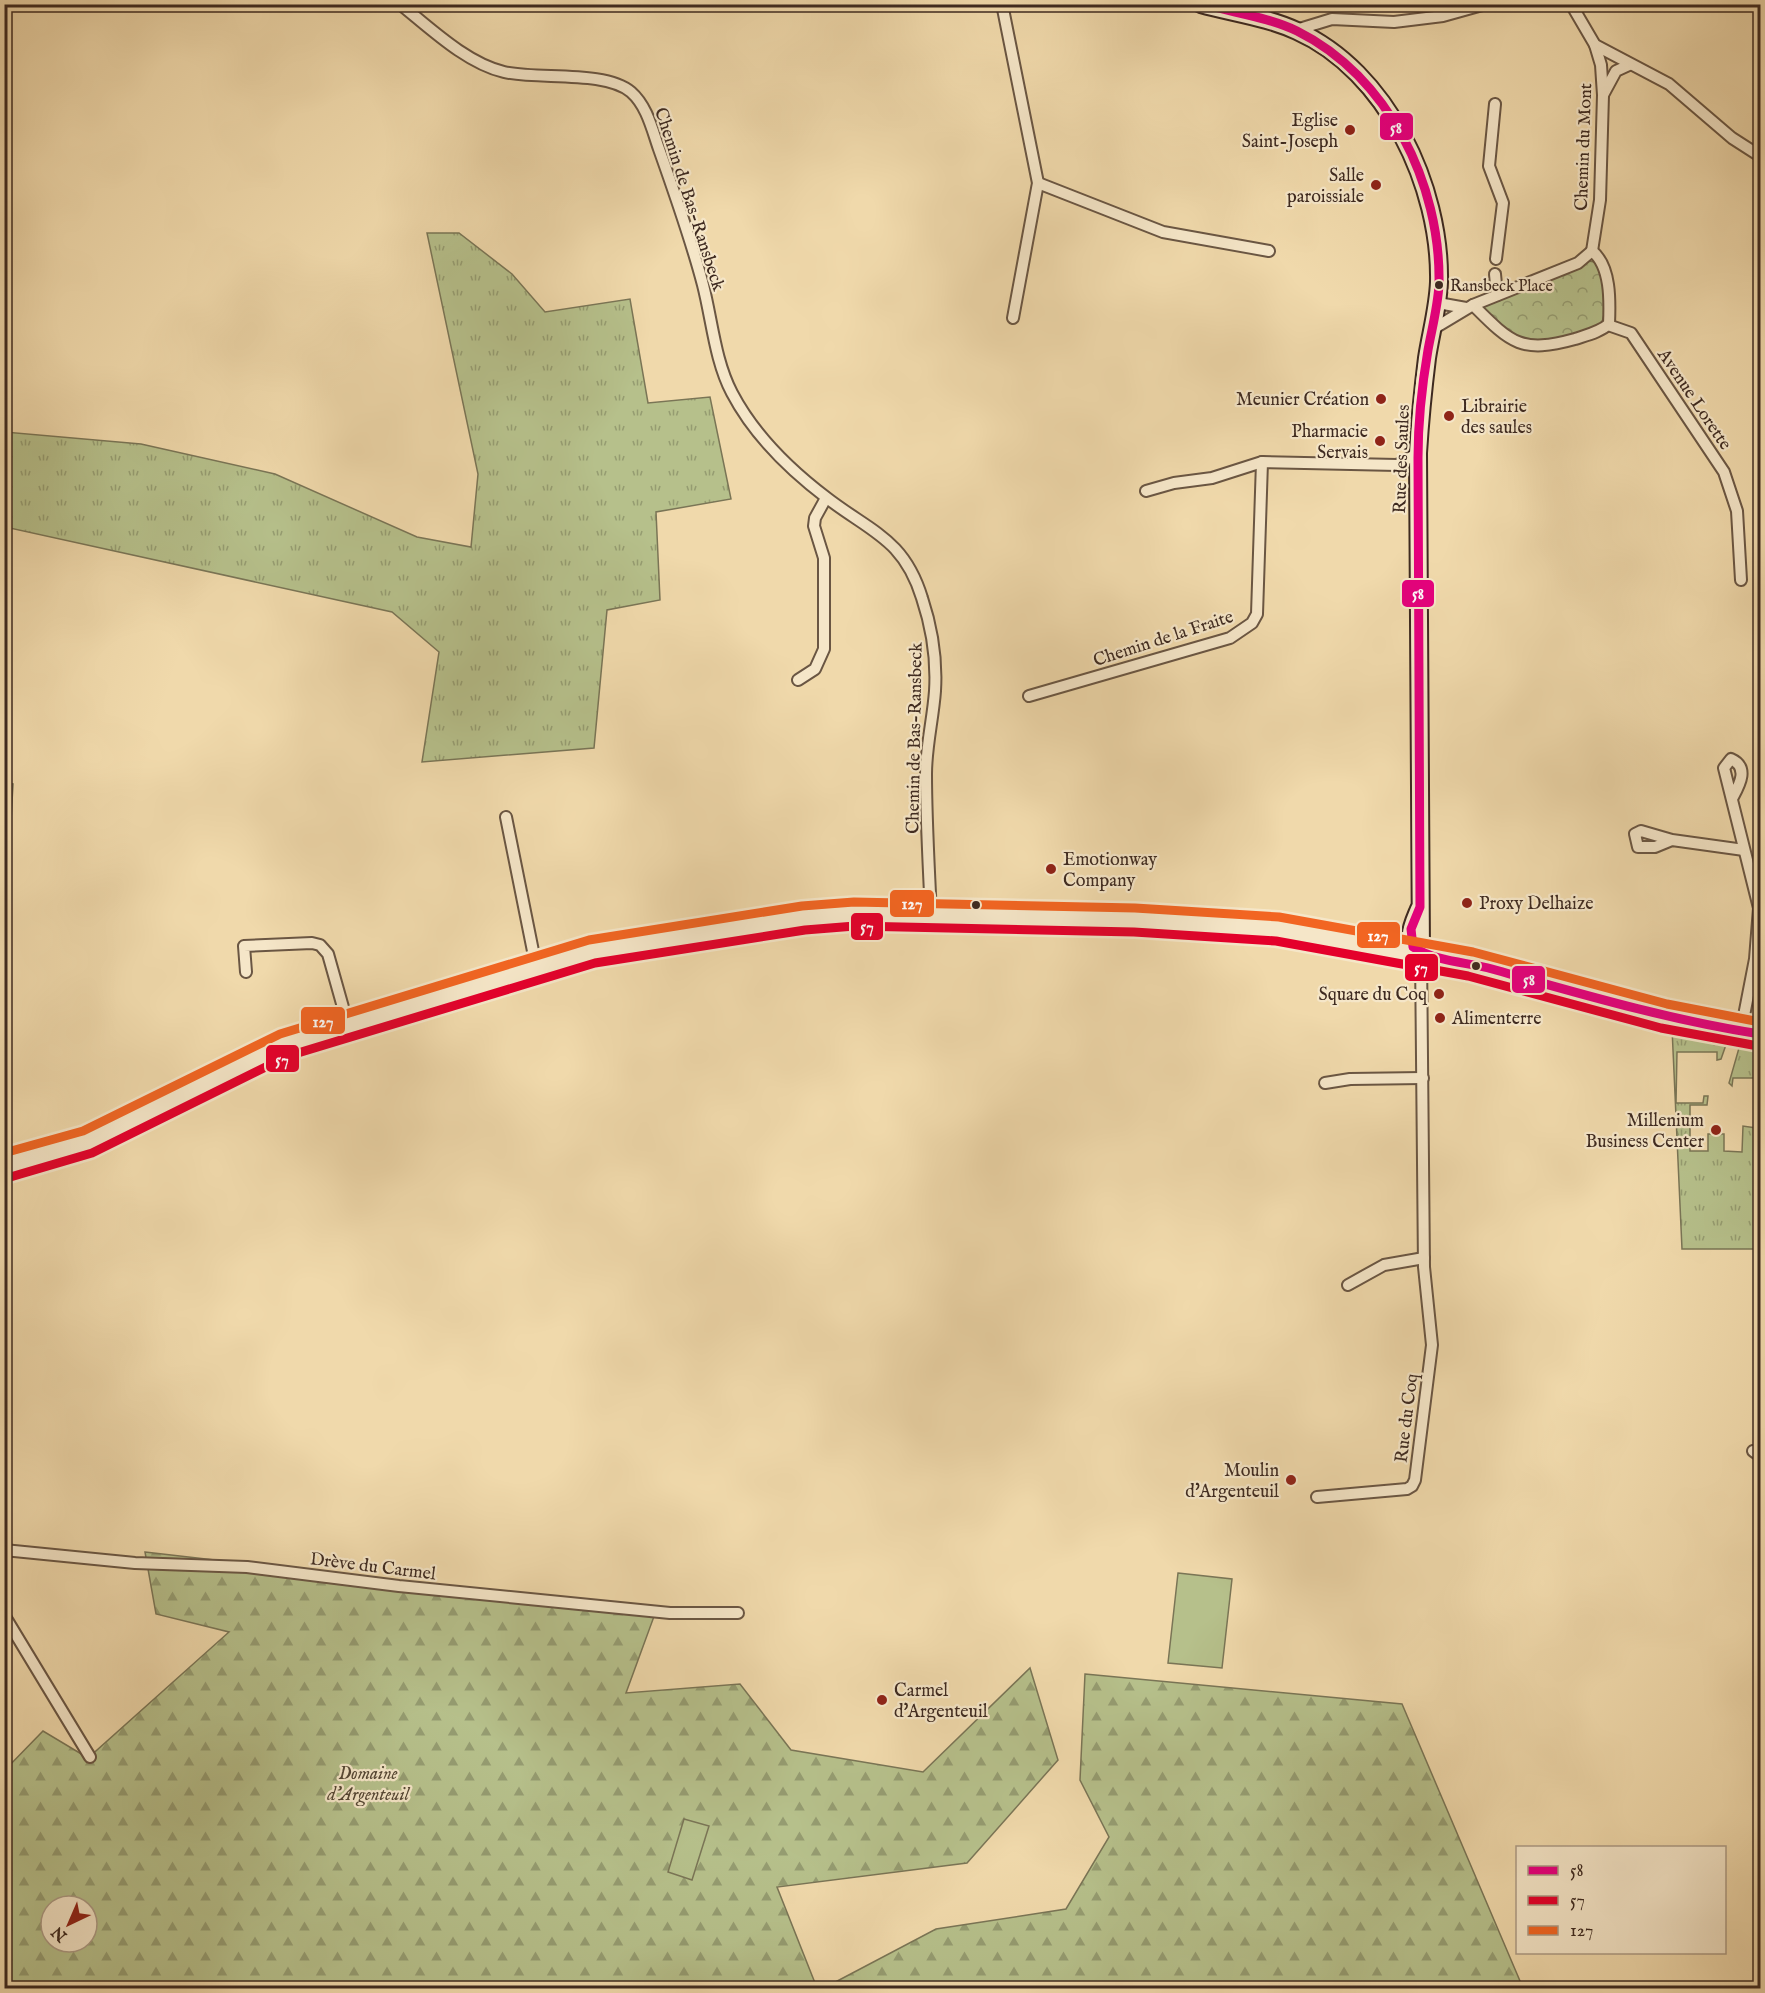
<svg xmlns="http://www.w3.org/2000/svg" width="1765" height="1993" font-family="'IM FELL English',serif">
  <defs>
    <pattern id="grass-tufts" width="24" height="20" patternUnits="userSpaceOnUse" patternTransform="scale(1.5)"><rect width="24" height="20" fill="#b6c08b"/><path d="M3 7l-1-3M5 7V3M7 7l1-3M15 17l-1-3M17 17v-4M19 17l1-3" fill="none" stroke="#959c71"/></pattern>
    <pattern id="forest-firs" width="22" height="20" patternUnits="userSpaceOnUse" patternTransform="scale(1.5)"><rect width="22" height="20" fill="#b6c08b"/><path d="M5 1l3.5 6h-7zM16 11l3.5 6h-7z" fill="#959c71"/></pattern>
    <pattern id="park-crowns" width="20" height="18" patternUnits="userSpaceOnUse" patternTransform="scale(1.5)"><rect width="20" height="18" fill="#b6c08b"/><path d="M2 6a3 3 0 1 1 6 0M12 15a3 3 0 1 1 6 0" fill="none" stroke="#959c71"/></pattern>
  </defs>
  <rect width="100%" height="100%" fill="#f0d9ab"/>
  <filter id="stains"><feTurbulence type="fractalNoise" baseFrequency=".00333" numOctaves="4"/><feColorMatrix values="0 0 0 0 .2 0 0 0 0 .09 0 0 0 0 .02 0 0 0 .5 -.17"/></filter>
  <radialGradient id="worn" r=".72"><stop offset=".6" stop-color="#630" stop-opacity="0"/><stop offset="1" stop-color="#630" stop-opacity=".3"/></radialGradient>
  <g fill="url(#grass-tufts)" stroke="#7a7556" stroke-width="1.5">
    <polygon points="427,233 459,233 512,274 545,312 630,299 648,403 710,397 731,499 656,512 660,600 607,610 594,748 422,762 439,652 392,612 5,527 5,432 141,444 275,474 417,537 471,547 478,474"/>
    <polygon points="1672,1028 1728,1039 1721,1059 1717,1060 1717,1052 1677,1052 1676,1103 1703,1103 1704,1096 1708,1096 1707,1105 1690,1105 1690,1151 1708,1151 1708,1134 1724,1134 1724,1151 1742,1152 1743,1126 1756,1128 1755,1249 1682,1249"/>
    <polygon points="1741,1041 1760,1044 1760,1085 1755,1086 1754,1078 1733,1078 1732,1086 1729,1083"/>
  </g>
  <g fill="url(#forest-firs)" stroke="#7a7556" stroke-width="1.5" fill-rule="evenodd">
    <polygon points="5,783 13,784 5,928 4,783"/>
    <path d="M145,1552L656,1611L626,1693L740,1684L791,1750L923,1772L1030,1668L1058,1760L967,1863L777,1887L817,1988H5L4,1771L43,1731L88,1758L229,1632L156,1614ZM51,1906H87V1942H51Z"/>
    <polygon points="1085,1674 1402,1704 1523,1988 824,1988 936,1929 1066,1909 1109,1837 1080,1780"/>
  </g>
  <path fill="url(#park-crowns)" stroke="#7a7556" stroke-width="1.5" d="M1588,261L1595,262C1606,276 1609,310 1600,326L1545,343L1519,341L1481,307Z"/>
  <g fill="#b6c08b" stroke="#7a7556" stroke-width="1.5">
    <polygon points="1178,1573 1232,1579 1222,1668 1168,1663"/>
    <polygon points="684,1819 709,1826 692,1880 668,1872"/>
  </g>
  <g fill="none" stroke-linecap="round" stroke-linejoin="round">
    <g stroke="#6a5643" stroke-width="14">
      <g id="street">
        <path d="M400,4C430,28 466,63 504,72C539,80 605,70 631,92C647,106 652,129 659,149C675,194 691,239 703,285C712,320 715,361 732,393C754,435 790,470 827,498C871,532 904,539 922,598C932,628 937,659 935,691C933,719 926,746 926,774C926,821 929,868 931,916"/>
        <polyline points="1002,4 1038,183 1013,318"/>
        <polyline points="1571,4 1595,45 1669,84 1732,138 1760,156"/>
        <polyline points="1296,30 1332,19 1394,22 1443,16 1486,4"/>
        <polyline points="1603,95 1616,71 1629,65"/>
        <polyline points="1495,104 1489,166 1503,203 1496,259"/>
        <polyline points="1038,183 1163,232 1269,251"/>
        <polyline points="1592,251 1600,200 1603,95 1601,65 1595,45"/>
        <polyline points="1495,274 1497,295"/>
        <polyline points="1438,303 1466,308"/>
        <path d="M1473,305C1511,343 1521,354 1575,339C1587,335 1600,332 1609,324C1610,301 1611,266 1592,251"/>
        <polyline points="1608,325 1631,333 1724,472 1737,511 1741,580"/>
        <polyline points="1433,329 1473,305 1578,263 1592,251"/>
        <polyline points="1146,491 1174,483 1212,478 1262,462 1397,465 1418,453"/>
        <polyline points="798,680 815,669 824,649 824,558 814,526 815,518 826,498"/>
        <polyline points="1029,696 1230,638 1252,623 1257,614 1262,462"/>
        <path d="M1733,797C1740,784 1749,767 1731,759L1724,768L1759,908L1755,959L1741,1031"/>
        <polyline points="506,817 536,966"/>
        <polyline points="1672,840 1641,831 1635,834 1638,847 1655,847 1672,840 1744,850"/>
        <polyline points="246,972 244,946 312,943 320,945 328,954 348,1025"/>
        <polyline points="1325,1083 1350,1079 1423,1078"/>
        <polyline points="1348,1285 1384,1265 1424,1258"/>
        <polyline points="1753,1451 1760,1456"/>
        <polyline points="1317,1497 1407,1489 1412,1486 1415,1480 1432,1345 1424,1267 1421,953"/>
        <polyline points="4,1550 135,1563 247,1567 399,1586 670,1613 738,1613"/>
        <polyline points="4,1615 90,1757"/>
      </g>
    </g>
    <g stroke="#3e2a20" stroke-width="20">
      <g id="secondary">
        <path d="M1201,4C1233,13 1267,17 1297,31C1387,71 1441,187 1439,282C1438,308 1431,332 1427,358C1423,390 1420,421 1418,453L1421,953"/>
        <path d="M1419,909C1412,926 1404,940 1421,953"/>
        <polyline points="4,1166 87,1142 119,1128 248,1061 284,1045 348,1025 592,951 804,918 855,914 1135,920 1277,929 1471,964 1664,1016 1760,1034"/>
      </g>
    </g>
    <use href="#street" stroke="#f5e6c8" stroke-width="10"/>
    <use href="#secondary" stroke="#f5e6c8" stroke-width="16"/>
    <g stroke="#f5e6c8" stroke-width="14">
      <path id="bus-1" d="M1203,4C1234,13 1268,17 1297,31C1388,76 1441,184 1439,284C1438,306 1432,328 1428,350C1422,385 1418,422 1418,458C1418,607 1419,757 1420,907L1411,929L1413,947C1437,962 1466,962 1492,969C1581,994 1669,1020 1760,1034"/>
    </g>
    <g stroke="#f5e6c8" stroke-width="14">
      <polyline id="bus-2" points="7,1178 92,1153 288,1056 595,963 805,930 855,926 1134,932 1276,941 1468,976 1661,1028 1758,1046"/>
    </g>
    <g stroke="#f5e6c8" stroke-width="14">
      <polyline id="bus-3" points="4,1153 83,1131 280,1034 589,940 802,906 854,902 1135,908 1279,917 1473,952 1667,1004 1760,1022"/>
    </g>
    <use href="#bus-1" stroke="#e5007d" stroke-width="9"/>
    <use href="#bus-2" stroke="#e4002b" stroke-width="9"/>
    <use href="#bus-3" stroke="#f26522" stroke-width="9"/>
  </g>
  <g fill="#8f2418" stroke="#f5e6c8" stroke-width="2">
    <circle cx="1350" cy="130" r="6"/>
    <circle cx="1376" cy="185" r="6"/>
    <circle cx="1381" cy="399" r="6"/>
    <circle cx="1449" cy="416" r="6"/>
    <circle cx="1380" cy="441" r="6"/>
    <circle cx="1051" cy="869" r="6"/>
    <circle cx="1467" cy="903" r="6"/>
    <circle cx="1439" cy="994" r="6"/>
    <circle cx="1440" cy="1018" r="6"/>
    <circle cx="1716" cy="1130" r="6"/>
    <circle cx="1291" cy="1480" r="6"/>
    <circle cx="882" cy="1700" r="6"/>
  </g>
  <g fill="#3e2a20" stroke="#f5e6c8" stroke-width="2">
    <circle cx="1439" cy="285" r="5"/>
    <circle cx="976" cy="905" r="5"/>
    <circle cx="1476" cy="966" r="5"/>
  </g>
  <g text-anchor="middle" stroke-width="4.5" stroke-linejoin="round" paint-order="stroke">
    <g font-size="16" fill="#3e2a20" stroke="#f5e6c8" text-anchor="start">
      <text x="1450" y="291">Ransbeck Place</text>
    </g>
    <g font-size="18" fill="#3e2a20" stroke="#f5e6c8" text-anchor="end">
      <text x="1338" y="126">Eglise<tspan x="1338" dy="21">Saint-Joseph</tspan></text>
      <text x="1364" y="181">Salle<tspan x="1364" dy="21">paroissiale</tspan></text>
      <text x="1369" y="405">Meunier Création</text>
      <text x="1461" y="412" text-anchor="start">Librairie<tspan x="1461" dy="21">des saules</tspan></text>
      <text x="1368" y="437">Pharmacie<tspan x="1368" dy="21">Servais</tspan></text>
      <text x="1063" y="865" text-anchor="start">Emotionway<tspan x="1063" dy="21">Company</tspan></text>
      <text x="1479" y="909" text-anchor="start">Proxy Delhaize</text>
      <text x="1427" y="1000">Square du Coq</text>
      <text x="1452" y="1024" text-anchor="start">Alimenterre</text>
      <text x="1704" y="1126">Millenium<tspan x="1704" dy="21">Business Center</tspan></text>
      <text x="1279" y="1476">Moulin<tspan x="1279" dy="21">d'Argenteuil</tspan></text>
      <text x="894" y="1696" text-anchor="start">Carmel<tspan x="894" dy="21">d'Argenteuil</tspan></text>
    </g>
    <g font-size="18" fill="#3e2a20" stroke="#f5e6c8">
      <text transform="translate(1583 147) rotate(-88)" y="6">Chemin du Mont</text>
      <text transform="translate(690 199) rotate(72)" y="6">Chemin de Bas-Ransbeck</text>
      <text transform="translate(1695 399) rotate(56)" y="6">Avenue Lorette</text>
      <text transform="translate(1401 459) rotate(-88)" y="6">Rue des Saules</text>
      <text transform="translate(1163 638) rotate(-18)" y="6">Chemin de la Fraite</text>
      <text transform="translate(914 738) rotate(-89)" y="6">Chemin de Bas-Ransbeck</text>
      <text transform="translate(1406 1418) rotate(-83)" y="6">Rue du Coq</text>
      <text transform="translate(373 1566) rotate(7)" y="6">Drève du Carmel</text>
    </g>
    <g font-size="18" font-style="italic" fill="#564835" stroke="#f5e6c8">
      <text x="368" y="1779">Domaine<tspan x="368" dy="21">d'Argenteuil</tspan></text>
    </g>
  </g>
  <g stroke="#f5e6c8" stroke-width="2">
    <rect x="1379" y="112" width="35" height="29" rx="6" fill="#e5007d"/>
    <rect x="1401" y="579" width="34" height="29" rx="6" fill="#e5007d"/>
    <rect x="889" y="889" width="46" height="29" rx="6" fill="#f26522"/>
    <rect x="850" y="912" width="34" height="29" rx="6" fill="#e4002b"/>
    <rect x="1356" y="921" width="45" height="28" rx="6" fill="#f26522"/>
    <rect x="1404" y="953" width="35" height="29" rx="6" fill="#e4002b"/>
    <rect x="1511" y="965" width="35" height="29" rx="6" fill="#e5007d"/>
    <rect x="300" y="1006" width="46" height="29" rx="6" fill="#f26522"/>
    <rect x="265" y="1044" width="35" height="29" rx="6" fill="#e4002b"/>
  </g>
  <g font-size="16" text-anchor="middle" font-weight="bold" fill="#fff">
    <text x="1396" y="133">58</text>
    <text x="1418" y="599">58</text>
    <text x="912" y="909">127</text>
    <text x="867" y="932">57</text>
    <text x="1378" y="941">127</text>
    <text x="1421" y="973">57</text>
    <text x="1529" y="985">58</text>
    <text x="323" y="1027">127</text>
    <text x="282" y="1065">57</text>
  </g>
  <rect width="1765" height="1993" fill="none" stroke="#f0d9ab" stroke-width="24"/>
  <rect x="6" y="6" width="1753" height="1981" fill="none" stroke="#3e2a20" stroke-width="3"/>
  <rect x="12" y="12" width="1741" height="1969" fill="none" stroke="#3e2a20" stroke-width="1.5"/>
  <rect x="1516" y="1846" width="210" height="108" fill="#f5e6c8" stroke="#ac9b85" stroke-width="1.5"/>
  <rect x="1528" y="1866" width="30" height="9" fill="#e5007d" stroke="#ac9b85" stroke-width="1.5"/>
  <text x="1570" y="1876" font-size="18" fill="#3e2a20">58</text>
  <rect x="1528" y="1896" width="30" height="9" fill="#e4002b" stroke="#ac9b85" stroke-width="1.5"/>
  <text x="1570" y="1906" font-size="18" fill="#3e2a20">57</text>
  <rect x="1528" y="1926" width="30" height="9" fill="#f26522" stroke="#ac9b85" stroke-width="1.5"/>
  <text x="1570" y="1936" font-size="18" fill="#3e2a20">127</text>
  <g transform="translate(69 1924) rotate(224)"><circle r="28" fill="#f5e6c8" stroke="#ac9b85" stroke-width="1.5"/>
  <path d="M0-4.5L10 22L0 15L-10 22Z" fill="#8f2418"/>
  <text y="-9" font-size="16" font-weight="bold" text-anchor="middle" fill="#3e2a20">N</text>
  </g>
  <rect width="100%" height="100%" filter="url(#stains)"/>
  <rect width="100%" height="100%" fill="url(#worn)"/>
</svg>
